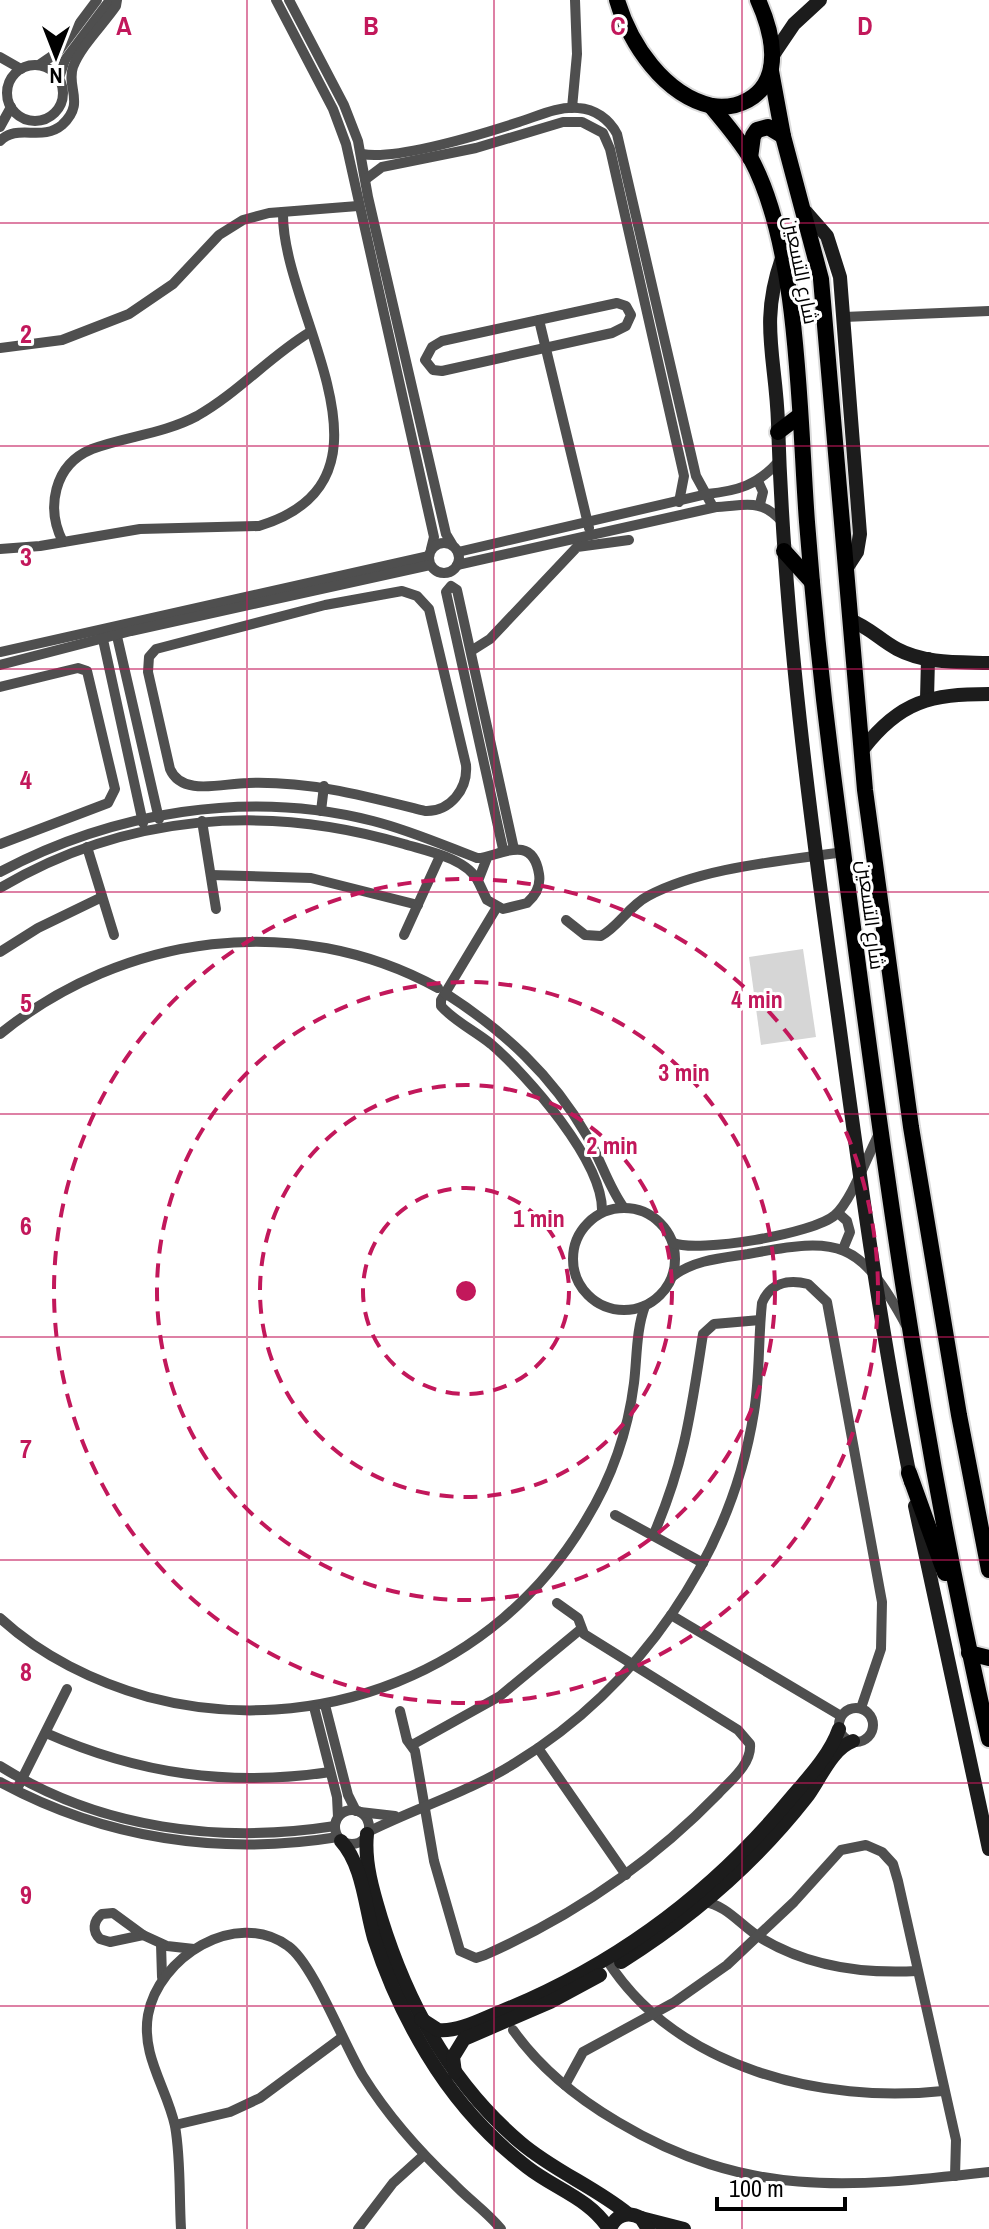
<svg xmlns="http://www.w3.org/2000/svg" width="989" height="2229" font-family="'Archivo Narrow',Cairo,sans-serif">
  <rect width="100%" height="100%" fill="#fff"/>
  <polygon fill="#d6d6d6" points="803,949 816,1037 761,1045 749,957"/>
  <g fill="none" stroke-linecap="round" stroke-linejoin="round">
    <g stroke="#dbdbdb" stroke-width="20">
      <g id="primary">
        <path d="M617,0C630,44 664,95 712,106C724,108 737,106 748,100C785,79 772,31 758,0"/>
        <polyline points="771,71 783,136 821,279 865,790 911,1127 959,1415 989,1570"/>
        <path d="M711,106C725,123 740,140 751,159C800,250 799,418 807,522C814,614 824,706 836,797C877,1113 917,1428 989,1739"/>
        <polyline points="750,158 753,136 757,130 768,127 783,136"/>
        <polyline points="778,432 799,416"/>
        <polyline points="784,551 812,582"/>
        <polyline points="909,1473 945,1573"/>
        <polyline points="969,1653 989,1658"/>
      </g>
    </g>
    <g stroke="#4f4f4f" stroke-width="10">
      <polyline points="276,0 333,109 346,144 434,537 431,549"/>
      <polyline points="289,0 344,105 358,141 368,197 446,534 452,544"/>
      <polyline points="0,57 21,69"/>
      <polyline points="39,65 58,52 97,0"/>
      <circle cx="35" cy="93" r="28"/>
      <polyline points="59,78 65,60 110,0"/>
      <polyline points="572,108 577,54 575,0"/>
      <polyline points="0,127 11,107"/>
      <path d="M0,141C17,123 42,142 62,125C86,103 66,88 73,67C81,46 103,25 116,6L117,0"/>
      <path d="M362,154C398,160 482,134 519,122C538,116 558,106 578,108C595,109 609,119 617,134L696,476L713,507C742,507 760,496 782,522"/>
      <polyline points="366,179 382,167 476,148 563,122 582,122 603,133 610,149 684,476 679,502"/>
      <polygon points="617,303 626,306 631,315 626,326 612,333 442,371 433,370 425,360 432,347 442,341"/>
      <polyline points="844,317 989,311"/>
      <polyline points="539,320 589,528"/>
      <polyline points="0,348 62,340 129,314 173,284 219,235 243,220 269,213 358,206"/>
      <polyline points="758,481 763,492 760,504"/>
      <path d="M63,542C46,509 53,465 92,449C127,436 163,434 197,416C238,393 270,356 310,332"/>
      <circle cx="444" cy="558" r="15"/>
      <path d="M0,549L40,546L140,529L259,526C414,479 281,313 283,212"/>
      <path d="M458,552L707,494C737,491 758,485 778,462"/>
      <polyline points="457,565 716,507"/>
      <path d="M402,591L417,596L429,609L466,765C468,789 450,812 425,811C365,796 310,781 248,783C223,783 182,797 170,769L148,672L149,657L156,649L325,605Z"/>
      <polyline points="116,632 159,819"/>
      <polyline points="102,635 143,823"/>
      <polyline points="471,651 490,639 577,547 629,540"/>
      <polyline points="0,652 429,556"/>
      <polyline points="0,665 131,631 430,565"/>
      <polyline points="0,687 78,668 87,671 115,789 108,803 0,844"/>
      <polyline points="321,811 324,786"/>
      <polyline points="202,821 216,909"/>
      <polyline points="87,847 114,935"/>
      <polyline points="503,849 446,592 451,586 457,590 514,849"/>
      <path d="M0,872C113,812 248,789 373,821C409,830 443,845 477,858C495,859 532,830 539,874C541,886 536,895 527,903L503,909L487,900L478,881L487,858"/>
      <polyline points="211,875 311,878 418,905"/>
      <path d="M0,888C125,814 266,803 404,844C427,851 466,858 478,881"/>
      <path d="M497,907L441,1000V1006C454,1021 475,1031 491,1044C527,1075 604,1162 602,1212"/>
      <path d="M566,920L585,935L601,936C619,926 629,906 648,896C702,867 783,861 843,852"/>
      <polyline points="404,935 440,856"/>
      <polyline points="0,952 38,928 102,897"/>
      <path d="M445,993C504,1031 552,1075 587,1136C601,1160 608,1186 624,1208"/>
      <path d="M0,1034C123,934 296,910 438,988"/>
      <circle cx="624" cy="1259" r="51"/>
      <polyline points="838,1213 847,1221 850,1232 843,1249"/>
      <path d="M673,1243C698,1253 814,1234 835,1215C852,1200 867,1156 879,1134"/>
      <path d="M673,1276C694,1260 722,1258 748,1254C840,1237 859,1239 906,1325"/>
      <polyline points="615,1515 703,1563"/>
      <path d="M653,1536C685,1462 691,1411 703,1334L714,1324L760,1320"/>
      <polyline points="671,1615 841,1716"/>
      <path d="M0,1618C41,1656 95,1682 148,1697C317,1742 497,1671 586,1520C611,1479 628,1431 634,1383C637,1359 636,1330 645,1306"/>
      <polyline points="325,1705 348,1795 356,1811"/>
      <polyline points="314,1707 337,1797 338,1817"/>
      <circle cx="856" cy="1725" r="17"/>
      <path d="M400,1711L407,1740L415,1751L434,1861L460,1951L476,1958L485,1955C573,1916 651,1863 718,1794C730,1781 752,1764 750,1744L738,1730L584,1634L578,1618L557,1603"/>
      <path d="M46,1733C138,1774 230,1787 330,1772"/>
      <polyline points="412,1745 500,1696 581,1629"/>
      <polyline points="538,1748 626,1875"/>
      <path d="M0,1766C100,1829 220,1844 335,1826"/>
      <path d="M0,1782C105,1839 221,1856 338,1837"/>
      <polyline points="19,1785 67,1689"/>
      <circle cx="352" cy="1827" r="17"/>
      <polyline points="360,1812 395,1816"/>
      <path d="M368,1832C416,1808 469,1792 515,1763C639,1687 731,1556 754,1412C760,1376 758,1340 762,1303C770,1283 788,1279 808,1284L827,1302L882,1602L881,1649L861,1708"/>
      <path d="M704,1902C727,1905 741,1926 761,1938C809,1967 862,1974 917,1971"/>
      <path d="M113,1913L143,1935L110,1942L100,1939C92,1931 93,1921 102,1914Z"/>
      <polyline points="143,1935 167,1946 194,1949"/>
      <polyline points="161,1944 162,1977"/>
      <path d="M607,1960C676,2069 823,2104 943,2091"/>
      <path d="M513,2030C540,2068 577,2098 618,2122C745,2198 848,2188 989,2172"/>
      <polyline points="565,2085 583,2052 673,2003 727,1965 794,1902 841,1850 866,1845 882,1852 893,1864 898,1881 956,2140 955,2176"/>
      <polyline points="175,2125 230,2112 260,2098 341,2038"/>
      <path d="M181,2229C179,2195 181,2160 175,2126C167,2088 141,2056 148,2015C158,1958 235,1908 288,1946C313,1963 344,2045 363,2076C388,2116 419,2151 453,2183C468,2199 487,2212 501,2229"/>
      <polyline points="358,2229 393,2183 424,2155"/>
    </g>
    <g stroke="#1c1c1c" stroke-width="14">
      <polyline points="773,55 794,24 820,0"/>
      <polyline points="806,212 827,236 840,277 860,534 857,552 846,569"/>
      <path d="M782,258C759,323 776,358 778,423C784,621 810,819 838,1016C859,1171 880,1328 911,1482"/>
      <path d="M850,620C869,627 880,640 897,649C925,664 959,662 989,663"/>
      <polyline points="927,699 928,659"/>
      <path d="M863,749C900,701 931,694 989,694"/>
      <polyline points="915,1506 989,1849"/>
      <path d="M367,1834C364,1862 373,1892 381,1918C408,2005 451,2084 521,2143C554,2171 595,2187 628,2214"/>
      <path d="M341,1841C363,1865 365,1907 374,1938C387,1978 405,2018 427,2054C453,2097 487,2136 527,2167C555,2189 589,2198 609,2229"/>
      <path d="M621,1962C691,1918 755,1863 806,1798C820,1780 831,1749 853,1741"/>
      <path d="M421,2019L438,2030C459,2032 482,2019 502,2011C615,1965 712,1893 790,1799C808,1778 830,1755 839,1729"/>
      <polyline points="455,2073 453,2057 464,2039 550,2002 600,1975"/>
      <polyline points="641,2218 684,2229"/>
      <path d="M610,2229C615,2215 628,2211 641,2218L648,2229"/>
    </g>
    <use href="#primary" stroke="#000" stroke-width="16"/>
  </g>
  <path fill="none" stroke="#c2185b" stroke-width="2" stroke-opacity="0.55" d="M247,0V2229M494,0V2229M742,0V2229M0,223H989M0,446H989M0,669H989M0,892H989M0,1114H989M0,1337H989M0,1560H989M0,1783H989M0,2006H989"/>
  <g fill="none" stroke="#c2185b" stroke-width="4" stroke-dasharray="14 10">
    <circle cx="466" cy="1291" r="103"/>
    <circle cx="466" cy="1291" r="206"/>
    <circle cx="466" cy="1291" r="309"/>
    <circle cx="466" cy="1291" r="412"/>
  </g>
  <g text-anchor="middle" stroke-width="6" stroke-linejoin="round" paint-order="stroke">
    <g font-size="20" fill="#000" stroke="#fff">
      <text transform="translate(801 270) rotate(79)" y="7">شارع التسعين</text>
      <text transform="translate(871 915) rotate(83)" y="7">شارع التسعين</text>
    </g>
  </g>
  <g font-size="26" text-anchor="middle" font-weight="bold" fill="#c2185b" stroke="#fff" stroke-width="6" stroke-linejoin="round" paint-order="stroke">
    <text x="124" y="35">A</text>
    <text x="371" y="35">B</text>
    <text x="618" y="35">C</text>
    <text x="865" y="35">D</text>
    <text x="26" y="343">2</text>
    <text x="26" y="566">3</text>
    <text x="26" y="789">4</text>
    <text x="26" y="1012">5</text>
    <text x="26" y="1235">6</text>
    <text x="26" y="1458">7</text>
    <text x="26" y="1681">8</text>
    <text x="26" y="1904">9</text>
  </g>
  <circle cx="466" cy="1291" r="12" fill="#c2185b" stroke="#fff" stroke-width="4"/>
  <g font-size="24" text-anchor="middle" font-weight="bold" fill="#c2185b" stroke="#fff" stroke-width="6" stroke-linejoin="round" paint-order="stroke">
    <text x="757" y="1008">4 min</text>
    <text x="684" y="1081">3 min</text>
    <text x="612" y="1154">2 min</text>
    <text x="539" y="1227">1 min</text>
  </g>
  <g transform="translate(56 56) rotate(180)" stroke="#ffffff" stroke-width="6" paint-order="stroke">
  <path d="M0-6L14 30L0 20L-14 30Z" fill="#000000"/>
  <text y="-12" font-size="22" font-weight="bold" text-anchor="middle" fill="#000000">N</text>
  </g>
  <path d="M717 2197v12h128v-12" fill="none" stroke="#000000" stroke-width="4"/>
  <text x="729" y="2197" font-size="24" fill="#000000" stroke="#ffffff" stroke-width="6" paint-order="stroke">100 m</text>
</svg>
